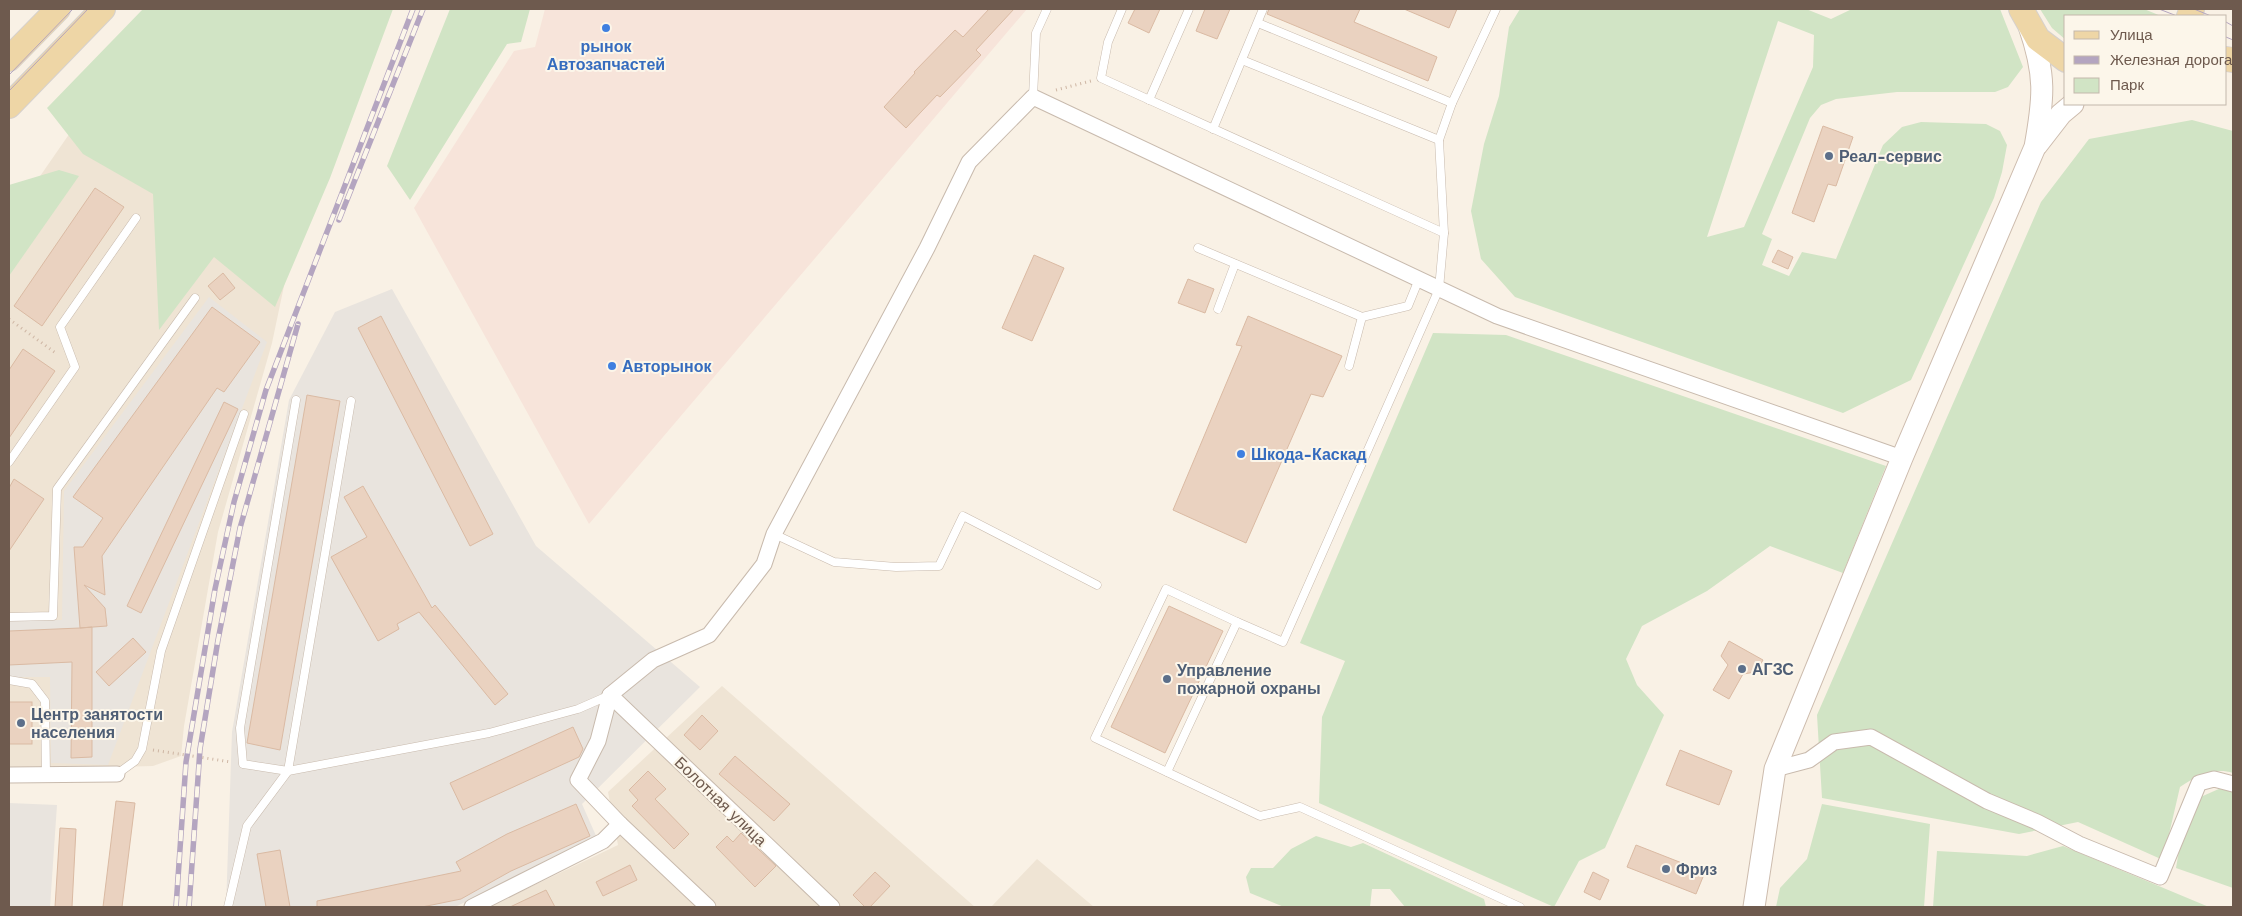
<svg xmlns="http://www.w3.org/2000/svg" width="2242" height="916" font-family="'Work Sans',sans-serif">
  <rect width="100%" height="100%" fill="#f9f1e5"/>
  <g fill="#efe4d4">
    <polygon points="81,117 292,248 272,343 218,532 184,726 181,756 153,766 9,770 9,221"/>
    <polygon points="722,686 975,907 489,907 618,845 608,792"/>
    <polygon points="1037,859 1094,907 991,907"/>
  </g>
  <polygon fill="#f7e4da" points="545,9 1027,9 589,524 414,208 514,51 535,47"/>
  <g fill="#e9e4de">
    <polygon points="392,289 536,546 700,687 582,804 597,838 457,906 226,907 232,732 289,400 335,312"/>
    <polygon points="209,297 267,342 108,765 51,763 50,677 9,677 9,621 62,620 64,491"/>
    <polygon points="9,803 57,805 50,907 9,907"/>
  </g>
  <g fill="#d1e4c5" fill-rule="evenodd">
    <polygon points="143,9 393,9 330,178 275,307 214,257 159,330 153,194 83,154 47,108"/>
    <polygon points="450,9 530,9 521,42 507,44 410,200 387,166"/>
    <path d="M1520,9H1806L1831,19L1852,9H2000L2023,67L2008,87L1995,92H1897L1836,99L1821,105L1810,118L1762,234L1772,239L1762,265L1789,276L1802,252L1836,259L1883,145L1902,127L1921,122L1986,124L2000,131L2007,145L2002,172L1994,198L1911,380L1843,413L1515,297L1481,259L1471,211L1484,144L1499,96L1509,27ZM1778,21L1814,35L1813,67L1744,227L1707,237Z"/>
    <polygon points="2040,9 2144,9 2161,16 2066,16 2066,40 2052,28"/>
    <path d="M2192,120L2233,131V773C2213,767 2197,776 2180,787L2163,860L2078,822L2019,834L1822,798L1817,715L2041,202L2089,139Z"/>
    <polygon points="59,170 79,176 9,276 9,185"/>
    <polygon points="1433,333 1506,335 1886,466 1843,573 1770,546 1707,591 1642,626 1626,659 1637,685 1664,715 1605,848 1579,861 1554,907 1319,803 1322,717 1345,661 1300,643"/>
    <polygon points="2221,788 2233,791 2233,888 2176,868 2187,803"/>
    <polygon points="1822,804 1930,824 1924,907 1776,907 1780,888 1807,859"/>
    <polygon points="1316,836 1351,847 1363,843 1484,899 1486,907 1405,907 1390,889 1372,889 1370,907 1284,907 1250,893 1246,877 1251,868 1273,868 1291,849"/>
    <polygon points="2063,846 2209,907 1933,907 1937,851 2027,856"/>
  </g>
  <g fill="#ead2c0" stroke="#dabaa3">
    <polygon points="989,9 1014,9 976,50 981,55 940,97 937,95 906,128 884,107 915,73 914,72 955,30 963,37"/>
    <polygon points="1135,9 1160,9 1149,33 1128,23"/>
    <polygon points="1205,9 1230,9 1217,39 1196,31"/>
    <polygon points="1269,9 1360,9 1354,22 1437,57 1428,81 1267,14"/>
    <polygon points="1404,9 1457,9 1449,28"/>
    <polygon points="1823,126 1853,137 1836,186 1828,184 1814,222 1792,213"/>
    <polygon points="95,188 124,207 42,326 14,306"/>
    <polygon points="1778,250 1793,257 1788,269 1772,262"/>
    <polygon points="1034,255 1064,268 1032,341 1002,328"/>
    <polygon points="223,273 235,288 220,300 208,286"/>
    <polygon points="1188,279 1214,289 1205,313 1178,303"/>
    <polygon points="212,307 260,342 224,392 217,388 102,556 105,595 84,585 105,608 107,626 80,628 92,627 92,757 71,758 72,662 9,665 9,631 80,628 74,547 83,547 103,518 73,497"/>
    <polygon points="381,316 493,534 470,546 358,328"/>
    <polygon points="1248,316 1342,356 1323,397 1311,394 1246,543 1173,510 1242,346 1236,345"/>
    <polygon points="23,349 55,371 9,438 9,370"/>
    <polygon points="307,395 340,401 280,750 247,743"/>
    <polygon points="224,402 238,409 141,613 127,606"/>
    <polygon points="14,479 44,499 9,551 9,488"/>
    <polygon points="363,486 432,608 435,605 508,694 495,705 419,612 397,624 399,629 378,641 331,557 367,537 344,497"/>
    <polygon points="1169,606 1223,631 1165,753 1111,727"/>
    <polygon points="133,638 146,652 109,686 96,672"/>
    <polygon points="1729,641 1763,660 1756,672 1743,674 1729,699 1713,690 1728,665 1721,656"/>
    <rect x="9" y="702" width="23" height="42"/>
    <polygon points="702,715 718,731 700,750 684,735"/>
    <polygon points="573,727 583,749 579,757 463,810 450,783"/>
    <polygon points="1680,750 1732,771 1719,805 1666,785"/>
    <polygon points="735,756 790,804 774,821 719,774"/>
    <polygon points="648,771 666,789 655,799 689,834 674,849 632,806 638,800 629,790"/>
    <polygon points="116,801 135,803 122,907 103,907"/>
    <polygon points="576,804 590,836 511,871 461,899 422,907 317,907 317,901 461,871 456,862 507,834"/>
    <polygon points="60,828 76,829 72,907 55,907"/>
    <polygon points="741,833 776,866 755,887 716,847 727,836 733,842"/>
    <polygon points="1636,845 1705,872 1696,894 1627,867"/>
    <polygon points="280,850 290,907 266,907 257,854"/>
    <polygon points="630,865 637,880 603,896 596,882"/>
    <polygon points="875,872 890,886 870,907 865,907 853,895"/>
    <polygon points="1593,872 1609,880 1600,900 1584,892"/>
    <polygon points="546,890 555,907 510,907"/>
  </g>
  <g fill="none" stroke-linecap="round" stroke-linejoin="round">
    <g stroke="#c8baad" stroke-width="9">
      <g id="service">
        <polyline points="1122,9 1108,42 1101,78 1444,233"/>
        <polyline points="1258,23 1452,103"/>
        <polyline points="1242,60 1439,140"/>
        <polyline points="1033,97 1036,33 1047,9"/>
        <polyline points="1149,100 1189,9"/>
        <polyline points="1213,129 1263,9"/>
        <polyline points="1198,248 1362,317 1408,306 1419,279"/>
        <polyline points="1218,309 1235,264"/>
        <polyline points="1349,366 1362,317"/>
        <polyline points="296,400 240,728 243,764 288,771 489,733 578,709 610,695"/>
        <polyline points="9,462 75,367 60,327 136,218"/>
        <polyline points="774,534 834,562 896,567 939,566 963,516 1097,585"/>
        <polyline points="9,617 53,616 57,489 195,298"/>
        <polyline points="1237,622 1166,589 1095,738 1260,816 1300,807 1520,907"/>
        <polyline points="9,680 32,684 45,701 46,776"/>
        <polyline points="1167,772 1237,622 1283,642 1439,289 1444,233 1439,140 1452,103 1496,9"/>
        <polyline points="117,774 135,761 142,749 161,651 244,414"/>
        <polyline points="228,907 247,826 288,771 351,401"/>
      </g>
    </g>
    <g stroke="#c8baad" stroke-width="17">
      <g id="minor">
        <polyline points="610,695 832,907"/>
        <polyline points="1775,769 1809,760 1834,742 1871,737 1987,801 2037,822 2079,844 2160,877 2199,783 2214,779 2233,784"/>
        <polyline points="9,775 117,774"/>
        <polyline points="620,824 578,780 598,741 610,695 653,660 709,635 764,564 774,534 927,248 969,162 1033,97 1497,316 1902,458"/>
        <polyline points="472,907 603,841 620,824 708,907"/>
      </g>
    </g>
    <g stroke="#cdbcae" stroke-width="23">
      <g id="secondary">
        <polyline points="2037,145 2061,114 2073,104"/>
        <path d="M1754,907L1775,769L1902,458L2035,147C2044,97 2046,75 2029,26"/>
      </g>
    </g>
    <g stroke="#d6d1cd" stroke-width="26">
      <g id="primary">
        <polyline points="2021,9 2038,39 2066,60"/>
        <polyline points="2189,16 2192,9"/>
        <polyline points="9,59 58,9"/>
        <polyline points="2226,59 2233,60"/>
        <polyline points="9,106 103,9"/>
      </g>
    </g>
    <g stroke="#ceb6a4" stroke-width="3" stroke-dasharray="1 4" stroke-linecap="butt">
      <polyline points="1056,90 1091,81"/>
      <polyline points="9,319 57,354"/>
      <polyline points="153,750 231,762"/>
    </g>
    <use href="#service" stroke="#fff" stroke-width="8"/>
    <use href="#minor" stroke="#fff" stroke-width="15"/>
    <use href="#secondary" stroke="#fff" stroke-width="21"/>
    <use href="#primary" stroke="#eed6a6" stroke-width="24"/>
    <g stroke="#b4a5c0" stroke-width="1">
      <polyline points="2159,9 2177,16"/>
      <polyline points="2194,9 2211,16"/>
      <polyline points="2226,22 2233,26"/>
      <polyline points="2226,37 2233,40"/>
      <polyline points="9,75 73,9"/>
      <polyline points="9,91 88,9"/>
    </g>
    <g stroke="#b4a5c0" stroke-width="5.5">
      <g id="rail">
        <polyline points="339,220 423,9"/>
        <polyline points="176,907 186,762 215,589 234,502 266,390 413,9"/>
        <polyline points="189,907 200,749 218,640 240,528 298,324"/>
      </g>
    </g>
    <use href="#rail" stroke="#fcf6ea" stroke-width="4" stroke-dasharray="11" stroke-linecap="butt"/>
  </g>
  <g fill="#3f7fe0" stroke="#fcf6ea" stroke-width="2">
    <circle cx="606" cy="28" r="5"/>
    <circle cx="612" cy="366" r="5"/>
    <circle cx="1241" cy="454" r="5"/>
  </g>
  <g fill="#5c6f8a" stroke="#fcf6ea" stroke-width="2">
    <circle cx="1829" cy="156" r="5"/>
    <circle cx="1742" cy="669" r="5"/>
    <circle cx="1167" cy="679" r="5"/>
    <circle cx="21" cy="723" r="5"/>
    <circle cx="1666" cy="869" r="5"/>
  </g>
  <g text-anchor="middle" stroke-width="4" stroke-linejoin="round" paint-order="stroke">
    <g font-size="16" font-weight="bold" fill="#366cbe" stroke="#fcf6ea" text-anchor="start">
      <text x="606" y="52" text-anchor="middle">рынок<tspan x="606" dy="18">Автозапчастей</tspan></text>
      <text x="622" y="372">Авторынок</text>
      <text x="1251" y="460">Шкода-Каскад</text>
    </g>
    <g font-size="16" font-weight="bold" fill="#4e5e75" stroke="#fcf6ea" text-anchor="start">
      <text x="1839" y="162">Реал-сервис</text>
      <text x="1752" y="675">АГЗС</text>
      <text x="1177" y="676">Управление<tspan x="1177" dy="18">пожарной охраны</tspan></text>
      <text x="31" y="720">Центр занятости<tspan x="31" dy="18">населения</tspan></text>
      <text x="1676" y="875">Фриз</text>
    </g>
    <g font-size="16" fill="#6e5a4e" stroke="#fcf6ea">
      <text transform="translate(721 801) rotate(44)" y="6">Болотная улица</text>
    </g>
  </g>
  <rect width="2242" height="916" fill="none" stroke="#6e5a4e" stroke-width="20"/>
  <rect x="2064" y="15" width="162" height="90" fill="#fcf6ea" stroke="#c3b8ac"/>
  <rect x="2074" y="31" width="25" height="8" fill="#eed6a6" stroke="#c3b8ac"/>
  <text x="2110" y="40" font-size="15" fill="#6e5a4e">Улица</text>
  <rect x="2074" y="56" width="25" height="8" fill="#b4a5c0" stroke="#c3b8ac"/>
  <text x="2110" y="65" font-size="15" fill="#6e5a4e">Железная дорога</text>
  <rect x="2074" y="78" width="25" height="15" fill="#d1e4c5" stroke="#c3b8ac"/>
  <text x="2110" y="90" font-size="15" fill="#6e5a4e">Парк</text>
</svg>
